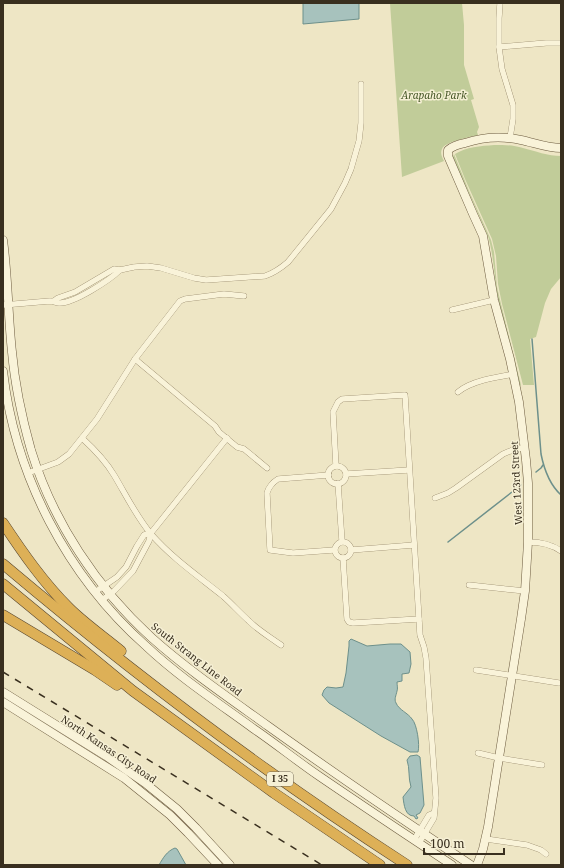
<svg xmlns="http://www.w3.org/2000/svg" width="564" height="868" font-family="'Noto Serif',serif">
  <rect width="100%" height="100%" fill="#eee6c5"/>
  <g fill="#c1cc99">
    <path d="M390,3H462L464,25V65L474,99L471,100L479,127L477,132L478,135C470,137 444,142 442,149C440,153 442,157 444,161L402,177Z"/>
    <path d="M494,145C504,145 513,145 523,148C535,151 548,156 561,156V277L551,289L545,303L536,337L530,339L534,385H523L502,304L498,284L496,256L492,239L465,179L455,154C466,147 481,146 494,145Z"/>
    <path d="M454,154L469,191L491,240L494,252L497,287L501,304L521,385L520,386C514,356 505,327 498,298C494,277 494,256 488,236L453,157Z"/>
  </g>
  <g fill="#a7c2bd" stroke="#6d908b">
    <polygon points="303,3 359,3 359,19 303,24"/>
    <path d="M351,639L367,646L390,644H401L410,652L411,664L409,673L402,674V681L397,682C397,685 398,689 397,691C396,696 394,699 396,703C399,710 408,713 412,719C417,724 420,745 418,752H410L381,736L329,703L322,695L324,690L327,687L336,688L343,687L346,673L349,646V641Z"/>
    <path d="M417,755L420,757L424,805L420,813L416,815L418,818L416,819L414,816C405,816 404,805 403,797L411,787C408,778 410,768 407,760L410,756Z"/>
    <path d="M175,848L177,849L186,865H159C163,858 167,851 175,848Z"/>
  </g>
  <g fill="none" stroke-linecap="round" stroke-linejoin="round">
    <g stroke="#6d908b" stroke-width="1.5">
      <path d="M532,339L541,454C544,469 549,484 561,495"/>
      <polyline points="536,472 541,468 543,465"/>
      <polyline points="448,542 521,485"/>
    </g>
    <g stroke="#89795b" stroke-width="6">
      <g id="street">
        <polyline points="500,3 499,18 499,47 502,69 513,105 513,119 510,138"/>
        <polyline points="499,47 546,43 561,43"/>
        <path d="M54,301L58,298L75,292L114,269L120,270L134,267L147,266L161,268L194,278L206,280L265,276C274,273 281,268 288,262L331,209L345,183L351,169L359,141L361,123V84"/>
        <path d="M3,305L50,301C54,301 56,303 59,303C73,304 110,280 120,270"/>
        <polyline points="452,310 494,300"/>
        <polyline points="135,359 215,426 219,432 237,447 244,449 267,468"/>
        <path d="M458,392C471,381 496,377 514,374"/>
        <path d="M82,438C94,449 105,460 114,475C126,495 136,516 151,534C172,558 198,576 223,596C232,604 240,613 249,621C259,631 270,637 281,645"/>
        <polyline points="336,466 333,412 338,402 342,399 405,395 420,635 424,647 426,658 436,798 434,818 419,843"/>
        <circle cx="337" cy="475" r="9"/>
        <polyline points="28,473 58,462 69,454 97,419 135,359 180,301 185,299 224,294 244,296"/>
        <polyline points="346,474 409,470"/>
        <path d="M329,475L278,479C273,482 268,488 267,493L270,550L293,553L334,550"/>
        <polyline points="338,483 342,541"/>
        <polyline points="435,498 448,493 456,488 503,454 515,449 525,448"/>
        <circle cx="343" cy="550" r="8"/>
        <path d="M528,542C541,542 551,544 561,551"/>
        <polyline points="351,550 414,545"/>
        <polyline points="343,558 347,619 349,622 353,623 419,619"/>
        <polyline points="469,585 525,591"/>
        <polyline points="95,592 117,577 126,567 137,546 144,535 151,533"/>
        <polyline points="102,600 114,591 133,571 149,541 151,533 227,438"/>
        <polyline points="476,670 559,683"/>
        <polyline points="478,753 499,758 542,765"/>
        <polyline points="486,839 527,845 541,850 546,854"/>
        <polyline points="414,840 429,815 434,813"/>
      </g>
    </g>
    <g stroke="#6b5a3e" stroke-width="9">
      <g id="secondary">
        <path d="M3,240C8,277 8,315 12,352C15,386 22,418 31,450C53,522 97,588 152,638C188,670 229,698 268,726C335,774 403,820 471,865"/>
        <path d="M3,371C15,476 67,576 146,646C179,677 217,702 254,729C276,744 297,761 319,776C363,806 408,836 452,865"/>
        <polyline points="3,692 106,756 145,783 177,809 196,828 230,865"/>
        <polyline points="3,702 124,778 170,815 188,833 218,865"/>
        <path d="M477,865L483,849L488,827L521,619L525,591L528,542V483L526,460L519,402L510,359L494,300L483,236L473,214L448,156V150C453,146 459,144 465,143C483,137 503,136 521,140C535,143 547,148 561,148"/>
      </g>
    </g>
    <g stroke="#57462f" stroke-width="11">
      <g id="highway">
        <path d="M3,523C23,553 43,582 69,608C84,623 104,637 121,651"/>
        <path d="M3,564C131,672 266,774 407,865"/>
        <polyline points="3,584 133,691 274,793 380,865"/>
        <polyline points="3,615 95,670 117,685"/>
      </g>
    </g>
    <use href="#street" stroke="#f9f3d9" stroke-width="5.5"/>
    <use href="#secondary" stroke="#f9f3d9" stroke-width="8"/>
    <use href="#highway" stroke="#ddb057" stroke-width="10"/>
    <polyline stroke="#392f1f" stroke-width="1.5" stroke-dasharray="7 7" stroke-linecap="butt" points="3,672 322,865"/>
  </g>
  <g text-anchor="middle" stroke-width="3" stroke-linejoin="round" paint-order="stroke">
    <rect fill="#f6f0d5" stroke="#726956" stroke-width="1" x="267" y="772" width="26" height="14" rx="3"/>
    <g font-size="9" font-weight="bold" fill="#392f1f">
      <text x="280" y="782">I 35</text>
    </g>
    <g font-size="10" font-style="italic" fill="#455626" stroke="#f6f0d5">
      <text x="434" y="99">Arapaho Park</text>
    </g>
    <g font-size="10" fill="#392f1f" stroke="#f6f0d5">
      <text transform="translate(516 483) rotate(-93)" y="4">West 123rd Street</text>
      <text transform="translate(197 659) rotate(38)" y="4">South Strang Line Road</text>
      <text transform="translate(109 749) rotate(34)" y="4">North Kansas City Road</text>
    </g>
  </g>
  <rect width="564" height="868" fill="none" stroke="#392f1f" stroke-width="8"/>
  <path d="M424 848v6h80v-6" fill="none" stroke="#392f1f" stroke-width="2"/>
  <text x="430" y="848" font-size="12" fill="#392f1f" stroke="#f6f0d5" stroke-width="3" paint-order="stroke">100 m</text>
</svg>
